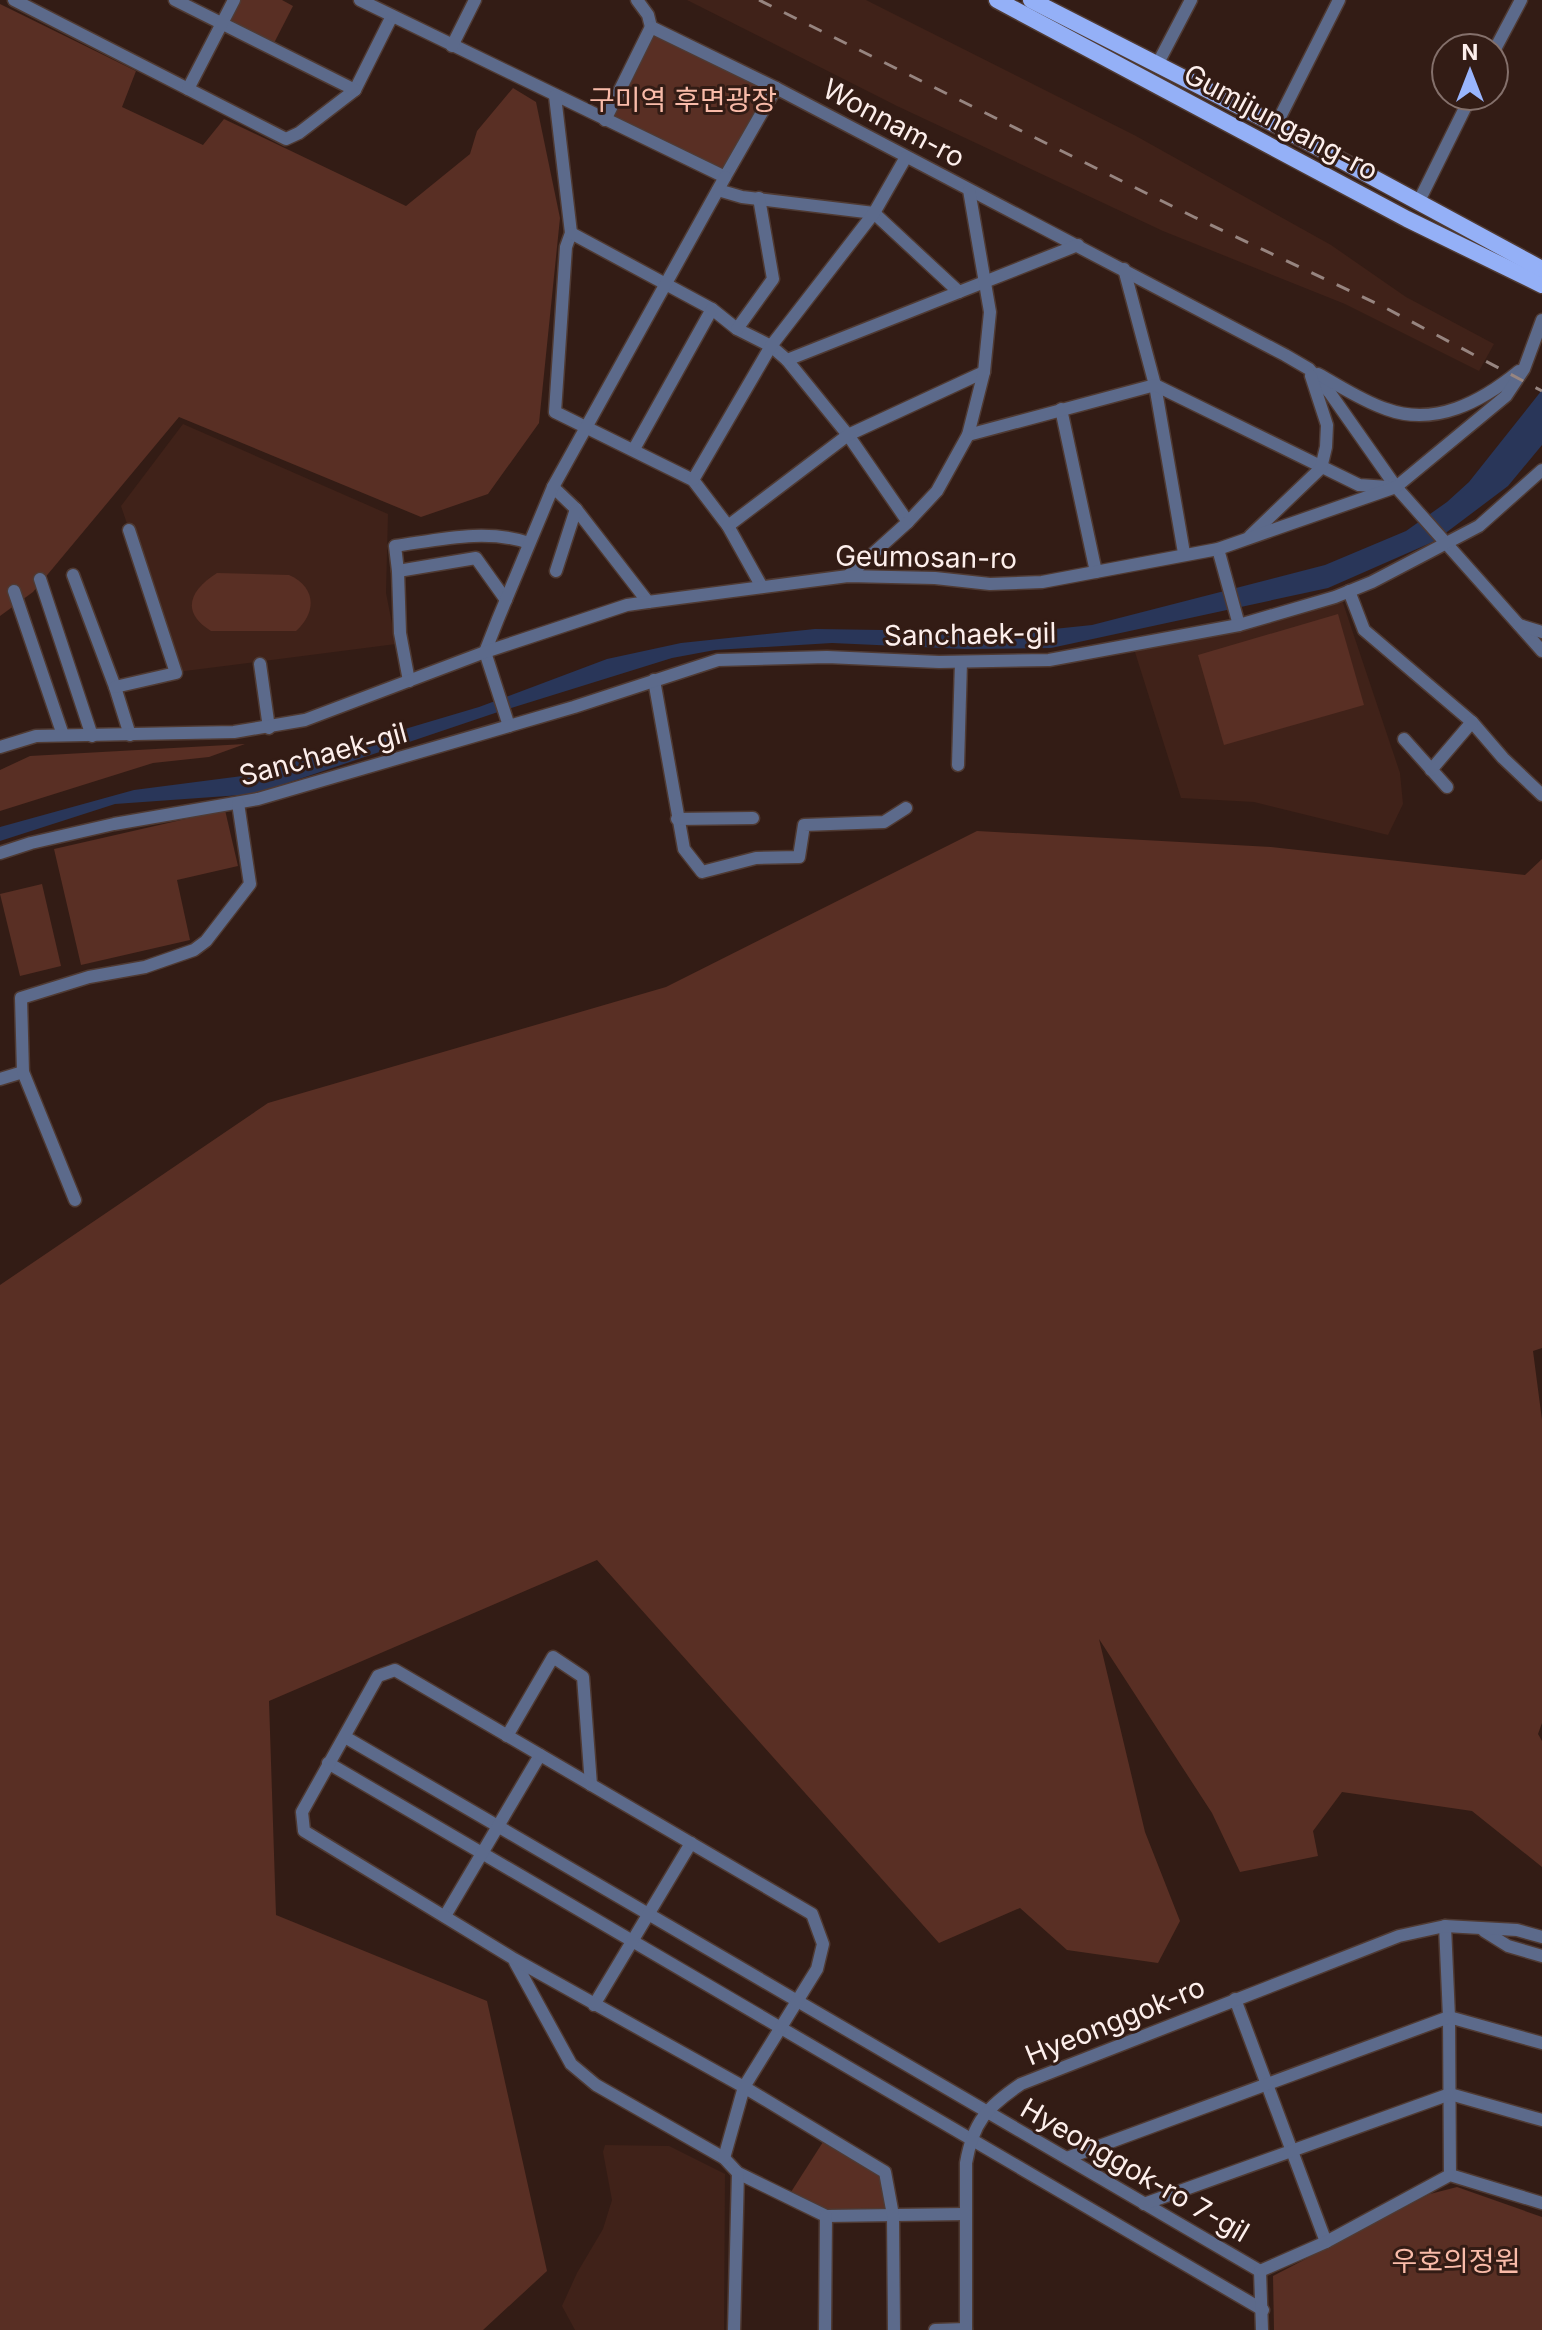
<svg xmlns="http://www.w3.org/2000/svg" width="1542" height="2330" font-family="Inter,'Noto Sans KR',sans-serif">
  <rect width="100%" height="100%" fill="#331c15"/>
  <g fill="#402219">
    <polygon points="687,0 866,0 1136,136 1331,245 1406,297 1494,344 1479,371 1345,304 1163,231 897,106"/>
    <polygon points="183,424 388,514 386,593 396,644 177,672 121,506"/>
    <polygon points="1341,597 1400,773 1403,804 1388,835 1254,802 1181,798 1134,649"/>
    <polygon points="605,2145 669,2146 725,2174 724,2330 575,2330 562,2306 577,2273 603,2229 612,2200 603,2152"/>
  </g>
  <g fill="#592f24">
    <polygon points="236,0 282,0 293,6 273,45 229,23"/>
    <polygon points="0,4 136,71 122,107 203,145 224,119 406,206 470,154 477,131 513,88 536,102 560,218 539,423 488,494 421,517 179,417 33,592 0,616"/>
    <polygon points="651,27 776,88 725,177 605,120"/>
    <path d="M217,573L289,575C316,587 317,612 296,631H211C180,612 190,590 217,573Z"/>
    <polygon points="1338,614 1364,705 1224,745 1198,655"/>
    <polygon points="245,744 209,757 153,763 0,811 0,770 30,756"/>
    <polygon points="225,810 238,866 177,880 190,940 81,965 54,849"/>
    <polygon points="977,831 1271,847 1525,875 1542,859 1542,1348 1533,1351 1542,1420 1542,1723 1538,1734 1542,1741 1542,1867 1472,1811 1342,1792 1313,1831 1318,1856 1240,1872 1212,1813 1099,1639 1145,1832 1180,1921 1158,1963 1067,1950 1020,1908 939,1943 597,1560 269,1701 276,1915 487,2001 547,2271 483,2330 0,2330 0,1285 268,1103 666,987"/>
    <polygon points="42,884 61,966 20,976 0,894"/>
    <polygon points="823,2142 883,2175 886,2213 827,2212 791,2192"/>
    <polygon points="1457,2187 1542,2217 1542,2330 1274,2330 1273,2276 1430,2194"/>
  </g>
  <polygon fill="#293659" points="1542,390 1542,445 1508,486 1435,541 1328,588 1051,648 965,649 832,643 715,650 672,658 498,712 255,794 115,804 0,841 0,827 134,790 250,775 479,707 607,659 681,643 815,629 1025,632 1092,625 1325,565 1406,531 1447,502 1469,482"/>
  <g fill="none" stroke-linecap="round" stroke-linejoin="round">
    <g stroke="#4f3a33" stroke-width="15">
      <g id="minor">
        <polyline points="14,0 286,139 299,133 355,90 392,16"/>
        <polyline points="175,0 355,90"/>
        <polyline points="360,0 725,177 776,88 1285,355 1309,369 1330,393 1396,487 1542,651"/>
        <polyline points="637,0 648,15 651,27"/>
        <polyline points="452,46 475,0"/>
        <polyline points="1494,51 1521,0"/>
        <polyline points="1157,65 1191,0"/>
        <polyline points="188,89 234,0"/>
        <polyline points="555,96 571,233 566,247 555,412 693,480 728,526 762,587"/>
        <polyline points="605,120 651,27 776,88"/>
        <polyline points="1276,125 1339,0"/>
        <polyline points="718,190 742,197 874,213 959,292 1078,245"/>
        <polyline points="1418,203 1471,96"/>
        <polyline points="571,233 712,309 737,329 771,346 787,360 848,435 908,522"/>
        <polyline points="1124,269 1155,385 1184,553"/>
        <polyline points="737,329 773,279 759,198"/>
        <polyline points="787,360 959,292"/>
        <path d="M1318,374C1340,386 1362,401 1386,409C1435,427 1481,402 1519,371"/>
        <polyline points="1061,409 1096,572"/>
        <polyline points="968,435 1155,385 1359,485 1388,487"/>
        <polyline points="634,449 712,309"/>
        <polyline points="693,480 771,346 874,213 906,157"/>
        <polyline points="553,487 576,509 648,602"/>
        <polyline points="728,526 848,435 984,372"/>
        <polyline points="1250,536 1321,468 1326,447 1327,425 1311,376"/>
        <polyline points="1218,549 1239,625"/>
        <polyline points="398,571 476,558 506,600"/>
        <polyline points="556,571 576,509"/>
        <polyline points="73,575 115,687 130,735"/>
        <polyline points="848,576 908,522 937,491 968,435 984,372 990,312 969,190"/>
        <polyline points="40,579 92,736"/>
        <polyline points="14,591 63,735"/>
        <polyline points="1349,591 1364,630 1472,722 1503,758 1542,795"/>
        <polyline points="1519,625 1542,632"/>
        <polyline points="260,664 269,728"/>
        <polyline points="654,680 684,849 702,872 756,858 799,857 804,825 884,822 906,808"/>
        <path d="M409,681L400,633L398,571L395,546C438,540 486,528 529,543"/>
        <polyline points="115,687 176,673 129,530"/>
        <polyline points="509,726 485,652 498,619 553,487 725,177"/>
        <polyline points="1404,739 1447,787"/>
        <polyline points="0,747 36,736 234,732 305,720 485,652 627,605 648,602 848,576 935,578 990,584 1042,582 1218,549 1396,487 1506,396 1524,369 1542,320"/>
        <polyline points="958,765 961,662"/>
        <polyline points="1431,770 1472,722"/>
        <polyline points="677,819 753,818"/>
        <polyline points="0,853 31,843 114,824 258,799 574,707 718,660 827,657 939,662 1049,660 1239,625 1335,597 1372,582 1479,526 1542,470"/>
        <polyline points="0,1079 23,1072"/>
        <polyline points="75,1200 23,1072 21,998 89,977 145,967 194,950 206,941 250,884 238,803"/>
        <polyline points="507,1736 553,1657 583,1677 591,1785"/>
        <polyline points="345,1737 1260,2271"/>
        <polyline points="328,1763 1263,2310"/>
        <polyline points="445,1916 540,1755"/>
        <polyline points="1445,1926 1449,2017 1450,2175"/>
        <polyline points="1484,1931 1508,1946 1542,1956"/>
        <polyline points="515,1962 571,2064 596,2085 724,2158 738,2173 826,2216 965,2214"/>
        <polyline points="1235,1999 1326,2242"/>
        <polyline points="594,2005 691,1843"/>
        <polyline points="724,2158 744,2087 817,1969 823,1944 812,1914 395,1670 378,1676 302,1812 304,1831 514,1959 744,2087 885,2172 893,2215 894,2330"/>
        <polyline points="1067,2158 1449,2017 1542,2043"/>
        <polyline points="1144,2204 1450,2094 1542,2120"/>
        <polyline points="1260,2271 1326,2242 1450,2175 1542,2203"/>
        <polyline points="1260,2271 1262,2330"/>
        <polyline points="734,2330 738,2173"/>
        <polyline points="825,2330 826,2216"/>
        <polyline points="935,2330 966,2329"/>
        <path d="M966,2330V2163C973,2122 987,2107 1021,2084L1399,1936L1445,1926L1517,1930L1542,1937"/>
      </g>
    </g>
    <g stroke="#4f3a33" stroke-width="19">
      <g id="major">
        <polyline points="997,0 1407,219 1542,285"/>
        <polyline points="1031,0 1276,125 1542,269"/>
      </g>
    </g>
    <use href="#minor" stroke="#5c6a8b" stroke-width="12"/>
    <use href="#major" stroke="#94b0f7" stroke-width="16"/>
    <polyline stroke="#978580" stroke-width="3" stroke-dasharray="14 14" stroke-linecap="butt" points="759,0 1194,217 1382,306 1542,391"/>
  </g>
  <g text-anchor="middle" stroke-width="6" stroke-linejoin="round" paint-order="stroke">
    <g font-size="28" fill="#f9bba9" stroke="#331c15">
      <text x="683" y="110">구미역 후면광장</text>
      <text x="1456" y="2271">우호의정원</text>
    </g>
    <g font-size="28" fill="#fdefec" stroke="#331c15">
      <text transform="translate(1281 122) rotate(28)" y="10">Gumijungang-ro</text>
      <text transform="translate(894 123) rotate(28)" y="10">Wonnam-ro</text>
      <text transform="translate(926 557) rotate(1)" y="10">Geumosan-ro</text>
      <text transform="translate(970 634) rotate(-1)" y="10">Sanchaek-gil</text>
      <text transform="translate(323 754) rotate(-15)" y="10">Sanchaek-gil</text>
      <text transform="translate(1115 2021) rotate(-22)" y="10">Hyeonggok-ro</text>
      <text transform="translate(1135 2170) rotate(30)" y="10">Hyeonggok-ro 7-gil</text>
    </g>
  </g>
  <g transform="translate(1470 72)"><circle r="38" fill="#331c15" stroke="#84706b" stroke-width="2"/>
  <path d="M0-6L14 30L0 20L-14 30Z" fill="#99b5fd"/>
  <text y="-12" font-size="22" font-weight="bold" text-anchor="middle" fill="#fdefec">N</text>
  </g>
</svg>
